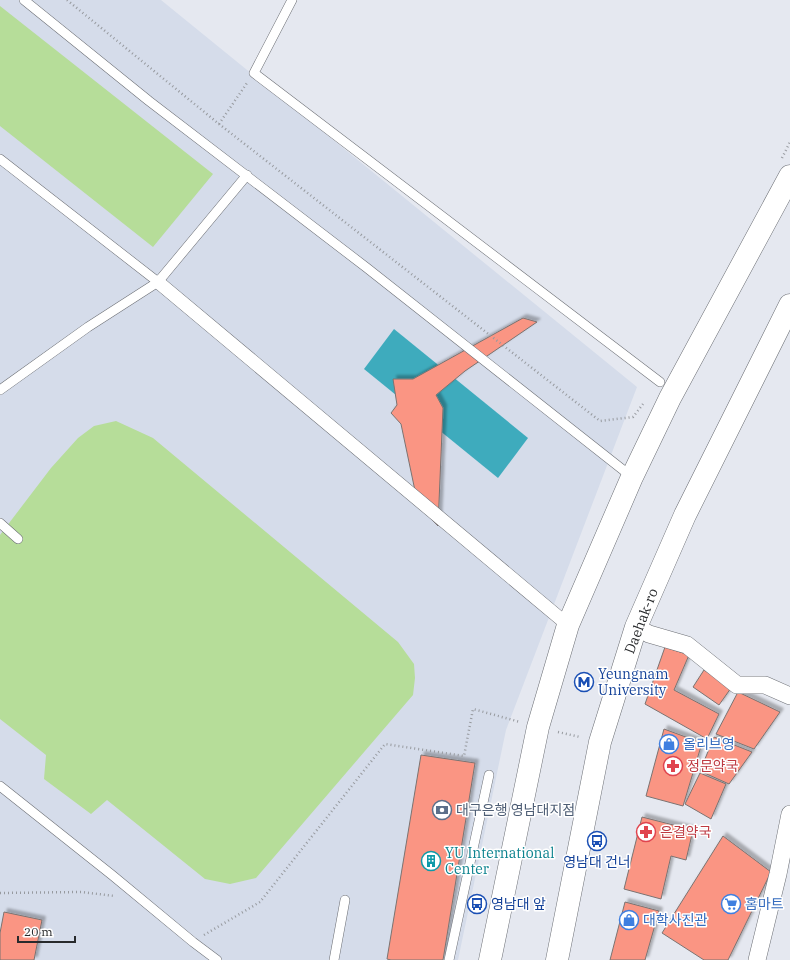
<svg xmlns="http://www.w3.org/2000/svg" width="790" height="960" font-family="'IBM Plex Serif','Noto Sans KR',serif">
  <defs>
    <filter id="shadow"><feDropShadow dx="3.5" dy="-3.5" stdDeviation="1" flood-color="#0004"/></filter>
  </defs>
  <rect width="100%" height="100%" fill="#e5e8f0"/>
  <polygon fill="#d5dcea" points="0,0 161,0 637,387 506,730 458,960 0,960"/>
  <g fill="#b6dd99">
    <polygon points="0,6 213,174 153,247 0,126"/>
    <polygon points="116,421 153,438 398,642 414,664 415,678 413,695 256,878 230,884 205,879 107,800 91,814 44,779 46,755 0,719 0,535 51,468 78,438 94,426"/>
  </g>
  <polygon fill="#3eabbd" points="394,329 528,438 498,478 364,369"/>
  <g fill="#fa9583" stroke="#7b7371" filter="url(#shadow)">
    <polygon points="523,318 537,322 465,371 436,395 443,408 438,526 418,505 401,424 391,413 397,405 393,379 413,379"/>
    <polygon points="665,647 689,655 674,690 719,714 707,739 645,704"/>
    <polygon points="704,670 731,688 719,705 693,687"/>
    <polygon points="738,692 780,712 754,749 716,734"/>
    <polygon points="664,729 702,743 683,806 646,796"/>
    <polygon points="714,737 752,752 729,784 700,771"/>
    <polygon points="421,755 475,763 443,960 391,960 387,959"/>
    <polygon points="700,773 726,784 711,819 685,804"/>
    <polygon points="642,817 693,830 686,860 671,856 661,899 624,889"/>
    <polygon points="723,836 771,872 728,960 704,960 662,933"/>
    <polygon points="625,902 659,911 645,960 610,960"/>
    <polygon points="4,912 42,920 34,960 0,960 0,933"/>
  </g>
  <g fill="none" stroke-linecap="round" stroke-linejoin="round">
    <g stroke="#6c6f75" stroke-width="10">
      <g id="service">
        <polyline points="24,0 149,101 367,268 632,477"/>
        <polyline points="292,0 254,73 660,382"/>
        <polyline points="0,159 158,282"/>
        <polyline points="0,390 88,327 158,282 247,175"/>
        <polyline points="0,523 18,539"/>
        <polyline points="0,786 112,875 193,942 217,960"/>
        <polyline points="334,960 345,900"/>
        <polyline points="449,960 489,775"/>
      </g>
    </g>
    <g stroke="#6c6f75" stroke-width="14">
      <polyline id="pedestrian" points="158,282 568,625"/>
    </g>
    <g stroke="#6c6f75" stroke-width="18">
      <g id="minor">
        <polyline points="636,627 649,634 687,645 737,685 765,685 790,696"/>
        <polyline points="757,960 778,874 790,814"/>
      </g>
    </g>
    <g stroke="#6c6f75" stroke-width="23">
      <g id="secondary">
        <polyline points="490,960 538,727 568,625 632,477 670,398 790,176"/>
        <polyline points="557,960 600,742 636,627 685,515 790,305"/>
      </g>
    </g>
    <g stroke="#979a9f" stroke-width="2.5" stroke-dasharray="1 3" stroke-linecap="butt">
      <polyline points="67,0 219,124 600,421 633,417 643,404"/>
      <polyline points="219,124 247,83"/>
      <polyline points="782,158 790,142"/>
      <polyline points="558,732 580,737"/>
      <polyline points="0,893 81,892 115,896"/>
      <polyline points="204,935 260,902 385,744 464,756 473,709 520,722"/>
    </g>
    <use href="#service" stroke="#fff" stroke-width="9"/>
    <use href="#pedestrian" stroke="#fff" stroke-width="13"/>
    <use href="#minor" stroke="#fff" stroke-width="17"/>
    <use href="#secondary" stroke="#fff" stroke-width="22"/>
  </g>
  <defs>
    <g id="metro-ring" transform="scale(1)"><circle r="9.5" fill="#fff" stroke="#1a4fb4" stroke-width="1.5"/><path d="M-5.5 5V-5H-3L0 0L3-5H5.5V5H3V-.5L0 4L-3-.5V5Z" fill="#1a4fb4"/></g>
    <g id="shop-ring" transform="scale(1)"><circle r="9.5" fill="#fff" stroke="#3f7fe0" stroke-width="1.5"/><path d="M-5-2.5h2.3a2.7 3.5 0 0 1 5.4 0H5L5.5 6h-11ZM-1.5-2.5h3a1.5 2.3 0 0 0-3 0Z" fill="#3f7fe0"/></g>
    <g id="pharmacy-ring" transform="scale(1)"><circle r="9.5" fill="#fff" stroke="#e0444e" stroke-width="1.5"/><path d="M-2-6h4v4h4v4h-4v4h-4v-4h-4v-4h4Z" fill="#e0444e"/></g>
    <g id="bank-ring" transform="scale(1)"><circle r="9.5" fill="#fff" stroke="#5c6f8a" stroke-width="1.5"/><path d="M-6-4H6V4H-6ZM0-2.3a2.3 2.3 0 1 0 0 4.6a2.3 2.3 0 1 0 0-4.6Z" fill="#5c6f8a"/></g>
    <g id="bus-ring" transform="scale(1)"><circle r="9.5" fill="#fff" stroke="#1a4fb4" stroke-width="1.5"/><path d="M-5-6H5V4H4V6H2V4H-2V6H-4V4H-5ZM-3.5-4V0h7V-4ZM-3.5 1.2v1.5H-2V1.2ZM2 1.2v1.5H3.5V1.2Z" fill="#1a4fb4"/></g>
    <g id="building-ring" transform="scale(1)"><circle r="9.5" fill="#fff" stroke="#0f9aa8" stroke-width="1.5"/><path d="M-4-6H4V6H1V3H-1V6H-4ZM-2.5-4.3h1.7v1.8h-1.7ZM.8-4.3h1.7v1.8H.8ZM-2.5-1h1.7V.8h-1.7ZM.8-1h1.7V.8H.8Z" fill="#0f9aa8"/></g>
    <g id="supermarket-ring" transform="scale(1)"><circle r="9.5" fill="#fff" stroke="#3f7fe0" stroke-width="1.5"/><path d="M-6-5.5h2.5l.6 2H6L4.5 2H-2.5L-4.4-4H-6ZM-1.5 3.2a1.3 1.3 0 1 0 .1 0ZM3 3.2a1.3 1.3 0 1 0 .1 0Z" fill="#3f7fe0"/></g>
  </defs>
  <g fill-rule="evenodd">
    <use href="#metro-ring" x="584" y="682"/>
    <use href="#shop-ring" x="669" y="744"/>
    <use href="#pharmacy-ring" x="673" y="766"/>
    <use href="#bank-ring" x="442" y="810"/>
    <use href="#pharmacy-ring" x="646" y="832"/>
    <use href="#bus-ring" x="597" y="841"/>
    <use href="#building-ring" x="431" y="861"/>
    <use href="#bus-ring" x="477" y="904"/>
    <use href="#supermarket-ring" x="731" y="904"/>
    <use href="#shop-ring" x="629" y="920"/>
  </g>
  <g text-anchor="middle" stroke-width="3" stroke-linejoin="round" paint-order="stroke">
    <g font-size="14" fill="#282a2c" stroke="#fff">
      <text transform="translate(641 621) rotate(-69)" y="5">Daehak-ro</text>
    </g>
    <g font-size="14" fill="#164399" stroke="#fff" text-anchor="start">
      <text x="598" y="679">Yeungnam<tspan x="598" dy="16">University</tspan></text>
      <text x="597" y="867" text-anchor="middle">영남대 건너</text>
      <text x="491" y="909">영남대 앞</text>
    </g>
    <g font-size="14" fill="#366cbe" stroke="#fff" text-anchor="start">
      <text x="683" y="749">올리브영</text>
      <text x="745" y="909">홈마트</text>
      <text x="643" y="925">대학사진관</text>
    </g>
    <g font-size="14" fill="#be3a42" stroke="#fff" text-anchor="start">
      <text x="687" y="771">정문약국</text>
      <text x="660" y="837">은결약국</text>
    </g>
    <g font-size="14" fill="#4e5e75" stroke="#fff" text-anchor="start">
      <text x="456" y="815">대구은행 영남대지점</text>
    </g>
    <g font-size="14" fill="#0d838f" stroke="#fff" text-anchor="start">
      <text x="445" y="858">YU International<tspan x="445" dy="16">Center</tspan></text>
    </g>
  </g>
  <path d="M18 936v6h57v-6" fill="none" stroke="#282a2c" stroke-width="2"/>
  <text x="24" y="936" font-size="12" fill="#282a2c" stroke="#ffffff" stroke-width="3" paint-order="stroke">20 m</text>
</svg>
